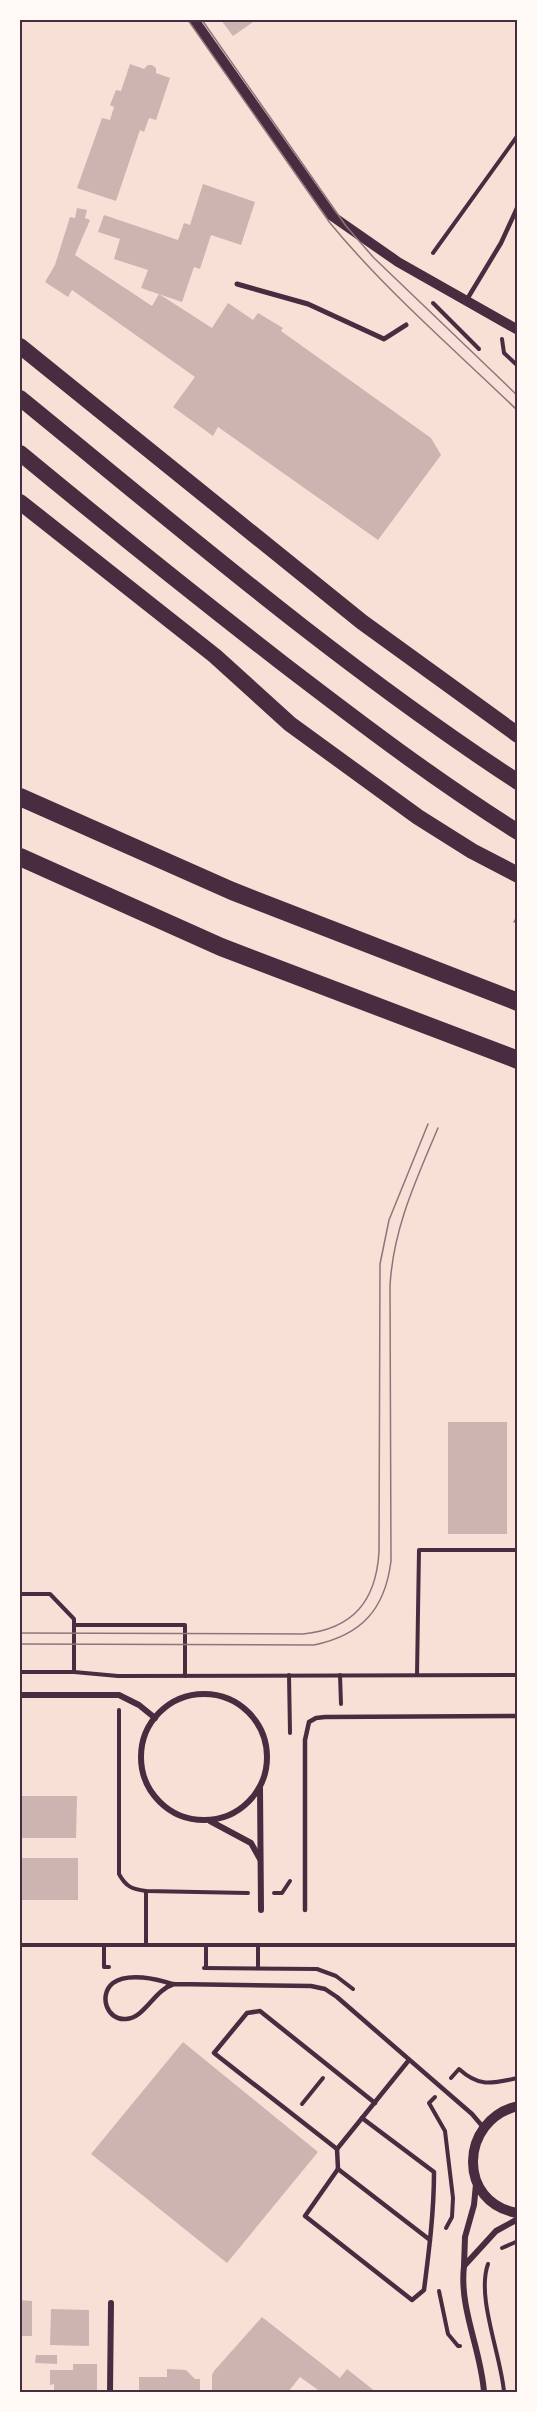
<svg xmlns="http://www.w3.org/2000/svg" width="537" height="2412" font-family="Raleway,sans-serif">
  <rect width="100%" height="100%" fill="#f7e1d7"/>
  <g fill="#ccb4b1">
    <polygon points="221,20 256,20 233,36"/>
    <polygon points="130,64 144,69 148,65 152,65 156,68 156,73 170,78 156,120 149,118 144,132 140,130 116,201 77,188 102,118 110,120 114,107 110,105 116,90 121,91"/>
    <polygon points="203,184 255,202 241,245 211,235 200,269 194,267 182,302 141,288 148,270 114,259 120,239 98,232 104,215 178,240 184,223 190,225"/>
    <polygon points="77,208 87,210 85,218 90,220 75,255 152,306 159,294 212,328 228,303 253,320 258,313 283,328 281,331 431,438 441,455 378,540 218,427 213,436 173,407 195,377 72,290 68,297 45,282 55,265 70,217 75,218"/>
    <rect x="448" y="1422" width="59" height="112"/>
    <polygon points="20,1796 77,1796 76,1838 20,1838"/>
    <rect x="20" y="1858" width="58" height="42"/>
    <polygon points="183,2042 318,2152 227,2263 91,2154"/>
    <polygon points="20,2300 32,2301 32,2336 20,2336"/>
    <polygon points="51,2309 89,2310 89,2346 50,2345"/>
    <polygon points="262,2317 340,2378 347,2369 376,2392 321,2392 300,2377 288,2392 212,2392 212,2375 214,2371"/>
    <polygon points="36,2355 57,2355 57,2364 35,2363"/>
    <polygon points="73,2364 97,2364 97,2392 54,2392 54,2384 50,2385 50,2370 73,2370"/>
    <polygon points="167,2369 186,2370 195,2379 200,2379 200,2392 139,2392 139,2377 167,2377"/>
  </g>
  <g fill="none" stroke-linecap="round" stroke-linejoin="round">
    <g stroke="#4a2c40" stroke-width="4">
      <polyline points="433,253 518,135"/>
      <polyline points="433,303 479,349"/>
      <polyline points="502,339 504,353 518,366"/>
      <polyline points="20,1594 50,1594 74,1619 74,1672"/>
      <polyline points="74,1625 185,1625 185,1676"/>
      <polyline points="20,1672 74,1672 118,1676 518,1675"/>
      <polyline points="289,1675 290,1733"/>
      <polyline points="340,1675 341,1704"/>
      <polyline points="417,1675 419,1550 518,1550"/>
      <path d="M119,1710V1874C126,1887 132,1889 146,1891L248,1893"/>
      <polyline points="146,1891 146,1944"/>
      <polyline points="274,1893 282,1893 290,1881"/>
      <polyline points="20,1945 518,1945"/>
      <polyline points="104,1945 104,1967 109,1967"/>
      <polyline points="204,1968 317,1969 336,1976 353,1989"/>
      <polyline points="206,1968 206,1945"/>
      <polyline points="258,1968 258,1945"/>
      <path d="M451,2078L459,2069C480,2088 492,2083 518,2078"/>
      <polyline points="435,2097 429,2103 445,2131 453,2198 452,2217 446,2228"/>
      <polyline points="302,2104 323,2078"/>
      <polyline points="502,2248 518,2241"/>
      <path d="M488,2264C476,2297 501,2355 504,2392"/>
      <polyline points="439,2291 448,2334 458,2346 460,2346"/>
    </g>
    <g stroke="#4a2c40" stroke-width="4.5">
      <polyline points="466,301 501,243 518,206"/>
      <polyline points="305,1910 305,1740 309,1722 316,1718 325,1717 518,1716"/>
      <path d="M174,1984C154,1990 145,2018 126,2019C107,2021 98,1995 113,1983C128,1972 157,1979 172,1984H174L311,1986L325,1989L337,1997L472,2114L483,2127"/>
      <path d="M362,2118L434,2172C434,2212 429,2251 424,2290L412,2300L305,2216L338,2169L430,2240"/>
      <polyline points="337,2149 214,2053 247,2013 260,2011 375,2103"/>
      <polyline points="338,2169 337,2149 409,2060"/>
    </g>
    <polyline stroke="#4a2c40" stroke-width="5" points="237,284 308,304 384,339 406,325"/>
    <g stroke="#4a2c40" stroke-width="6">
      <circle cx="204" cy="1757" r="63"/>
      <polyline points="20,1695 119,1695 139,1705 155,1718"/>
      <polyline points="260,1788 261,1910"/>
      <polyline points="210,1821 251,1843 260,1859"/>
      <polyline points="476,2184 474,2205 465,2237 464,2266 496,2231 518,2219"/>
      <path d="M464,2266C459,2309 481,2349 484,2392"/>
      <polyline points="110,2392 111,2303"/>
    </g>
    <g stroke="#4a2c40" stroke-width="10">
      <polyline points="194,20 332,216 398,262 518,330"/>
      <path d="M518,2106C459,2120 457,2204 518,2213"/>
    </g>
    <g stroke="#4a2c40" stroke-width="16">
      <polyline points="20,346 362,622 518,735"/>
      <path d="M20,398C182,530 342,667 518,782"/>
      <path d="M20,453C106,524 193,594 282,663C359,722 435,780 518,832"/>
      <polyline points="20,502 215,656 290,724 418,817 472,851 518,875"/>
    </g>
    <g stroke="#4a2c40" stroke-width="18">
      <polyline points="20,797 232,891 518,1002"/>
      <polyline points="20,857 221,947 518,1060"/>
    </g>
    <g stroke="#8f747c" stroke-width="1.5">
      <path d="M188,20L330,223C387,292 454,349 518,411"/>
      <polyline points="202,20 346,226 374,258 518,396"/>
      <polyline points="514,922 518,916"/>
      <path d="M20,1633L303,1634C353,1629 376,1601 379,1552L380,1264L389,1220L428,1124"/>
      <path d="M20,1644L314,1645C362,1635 385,1609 391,1561L390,1286C393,1229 416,1180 438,1128"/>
    </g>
  </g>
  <rect width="537" height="2412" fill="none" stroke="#fffaf5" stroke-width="42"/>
  <rect x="21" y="21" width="495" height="2370" fill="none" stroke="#4a2c40" stroke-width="2"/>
</svg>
